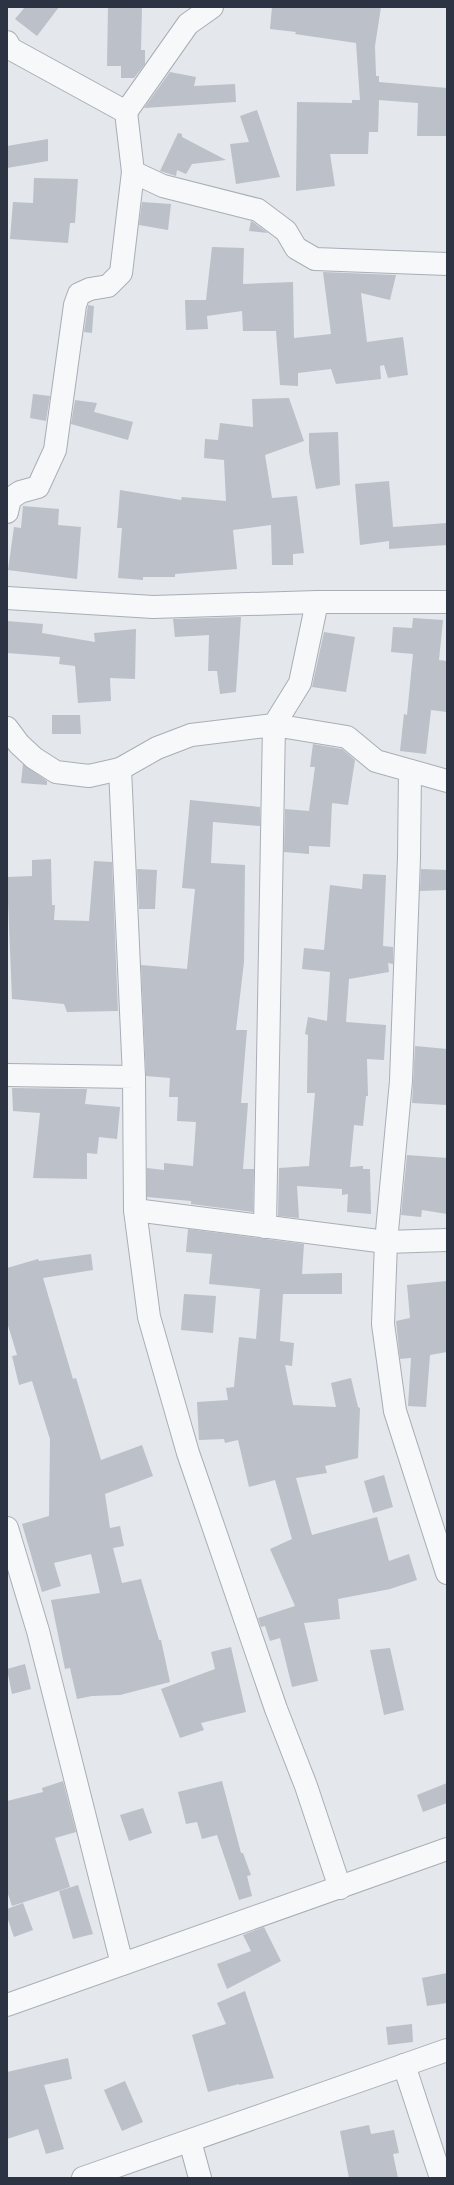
<svg xmlns="http://www.w3.org/2000/svg" width="454" height="2185" font-family="'Noto Sans',sans-serif">
  <rect width="100%" height="100%" fill="#e4e7ec"/>
  <g fill="#bbc0c9">
    <polygon points="25,7 59,7 37,36 15,19"/>
    <polygon points="108,7 142,7 141,50 145,50 145,64 134,78 121,78 121,66 107,66"/>
    <polygon points="272,7 381,7 375,46 376,76 379,76 379,82 447,88 447,136 417,136 418,103 379,100 378,132 369,132 368,154 330,154 335,186 296,191 297,102 352,103 352,100 360,100 356,43 295,34 296,32 270,29"/>
    <polygon points="170,72 196,77 194,86 235,84 236,102 144,108"/>
    <polygon points="257,110 280,177 236,184 230,144 249,142 240,116"/>
    <polygon points="178,133 182,134 182,137 226,160 192,164 186,174 177,170 176,176 160,171"/>
    <polygon points="48,139 48,161 7,168 7,146"/>
    <polygon points="34,178 78,179 75,223 70,223 68,243 10,239 13,202 33,203"/>
    <polygon points="142,202 171,204 168,230 139,225"/>
    <polygon points="251,221 253,222 268,233 249,231"/>
    <polygon points="212,247 244,248 243,284 293,282 294,338 331,334 323,272 396,275 390,300 361,293 367,342 403,337 408,375 388,378 384,365 380,366 381,379 336,384 331,369 298,373 298,386 280,385 276,331 243,331 242,311 207,316 208,329 186,330 185,300 206,300"/>
    <polygon points="88,305 94,306 92,333 84,332"/>
    <polygon points="33,394 50,396 46,421 30,418"/>
    <polygon points="289,398 304,441 265,455 272,498 297,496 304,553 293,554 293,565 272,565 271,525 233,530 237,569 175,574 175,577 143,577 143,580 118,578 122,528 117,528 120,490 181,500 182,497 226,501 224,460 204,458 205,439 218,440 220,423 253,427 252,399"/>
    <polygon points="75,400 97,403 94,412 133,422 128,440 71,424"/>
    <polygon points="338,432 340,485 316,489 309,452 309,433"/>
    <polygon points="389,481 393,527 447,523 447,545 389,549 389,541 360,545 355,484"/>
    <polygon points="23,506 59,509 58,525 81,527 77,579 8,570 14,527 21,528"/>
    <polygon points="241,617 236,692 220,694 217,671 208,671 209,635 175,637 173,619"/>
    <polygon points="413,618 443,620 439,660 447,661 447,712 431,710 426,754 400,751 404,714 407,715 413,654 391,652 393,627 412,628"/>
    <polygon points="7,621 43,624 42,633 95,642 94,633 136,629 135,679 110,678 111,701 78,703 75,666 59,664 60,657 7,653"/>
    <polygon points="324,632 355,637 346,692 312,687"/>
    <polygon points="52,715 80,715 81,734 52,734"/>
    <polygon points="313,744 342,749 355,760 348,805 332,803 330,847 309,846 309,854 284,852 285,809 309,811 315,767 310,767"/>
    <polygon points="23,764 47,781 47,785 21,783"/>
    <polygon points="190,800 260,807 260,826 213,822 211,863 245,865 244,962 236,1030 247,1030 241,1103 248,1103 243,1169 254,1169 253,1212 191,1204 191,1201 147,1197 147,1168 164,1170 164,1163 193,1166 196,1122 177,1121 178,1097 169,1097 170,1078 146,1076 141,965 187,969 195,889 182,888"/>
    <polygon points="51,859 52,905 55,905 54,920 89,921 94,861 112,862 118,1011 67,1012 64,1004 12,999 7,877 32,876 32,860"/>
    <polygon points="137,869 157,870 155,909 139,909"/>
    <polygon points="421,869 447,870 447,890 420,891"/>
    <polygon points="363,874 386,875 383,946 393,947 393,964 388,963 389,972 349,979 346,1022 386,1025 384,1060 367,1059 368,1096 366,1096 363,1126 354,1125 350,1167 363,1166 363,1169 370,1169 371,1214 347,1212 348,1194 342,1195 342,1189 297,1186 299,1218 278,1216 279,1168 309,1166 315,1093 307,1093 308,1035 305,1034 308,1017 327,1021 330,972 302,969 304,948 324,950 330,885 362,889"/>
    <polygon points="415,1046 447,1049 447,1105 412,1103"/>
    <polygon points="12,1088 87,1089 85,1104 120,1107 117,1139 99,1137 97,1154 87,1153 87,1179 33,1178 40,1113 13,1111"/>
    <polygon points="407,1155 447,1158 447,1214 422,1210 421,1217 401,1215"/>
    <polygon points="188,1229 304,1244 302,1274 342,1273 342,1294 283,1294 280,1341 294,1343 292,1366 285,1365 293,1405 336,1407 331,1383 351,1378 358,1407 360,1408 358,1458 325,1466 327,1473 296,1478 312,1535 377,1517 389,1561 409,1554 417,1580 390,1589 338,1599 340,1619 304,1623 318,1681 292,1687 280,1638 270,1641 265,1626 261,1627 258,1618 295,1606 270,1549 292,1539 275,1480 249,1487 238,1440 225,1443 224,1439 199,1440 197,1402 228,1400 226,1388 234,1387 239,1337 256,1339 260,1289 209,1284 212,1254 186,1252"/>
    <polygon points="91,1254 93,1270 43,1278 73,1379 76,1378 101,1460 142,1445 153,1476 105,1494 110,1528 120,1526 124,1546 113,1548 122,1583 141,1579 159,1640 161,1640 170,1682 120,1695 92,1696 77,1699 70,1668 65,1669 51,1600 100,1593 91,1554 54,1563 61,1586 42,1592 22,1524 49,1516 50,1439 32,1381 19,1385 12,1356 17,1355 7,1322 7,1268 38,1259 39,1261"/>
    <polygon points="447,1281 447,1352 430,1355 426,1407 408,1406 411,1358 400,1359 396,1321 410,1318 407,1285"/>
    <polygon points="184,1294 216,1296 213,1333 181,1330"/>
    <polygon points="384,1475 393,1507 373,1513 364,1481"/>
    <polygon points="231,1647 246,1712 201,1723 204,1730 180,1738 161,1689 215,1669 211,1652"/>
    <polygon points="390,1648 404,1710 384,1715 370,1650"/>
    <polygon points="25,1664 31,1689 12,1694 7,1669"/>
    <polygon points="63,1781 76,1832 55,1838 70,1887 12,1906 7,1891 7,1801 43,1792 42,1788"/>
    <polygon points="222,1781 241,1853 243,1853 251,1875 247,1876 252,1896 239,1900 217,1835 202,1839 197,1822 186,1824 178,1792"/>
    <polygon points="447,1783 447,1803 423,1812 417,1795"/>
    <polygon points="143,1808 152,1833 129,1841 120,1815"/>
    <polygon points="78,1885 93,1934 73,1939 59,1891"/>
    <polygon points="23,1903 33,1930 14,1937 7,1917 7,1909"/>
    <polygon points="264,1927 281,1961 227,1989 217,1964 251,1951 243,1935"/>
    <polygon points="447,1973 447,2003 427,2006 422,1978"/>
    <polygon points="245,1991 274,2078 239,2085 239,2084 208,2092 192,2035 226,2024 217,2003"/>
    <polygon points="412,2024 413,2042 388,2045 386,2027"/>
    <polygon points="68,2058 72,2079 44,2085 64,2149 46,2154 38,2129 7,2139 7,2072"/>
    <polygon points="125,2081 143,2122 122,2131 104,2090"/>
    <polygon points="369,2125 371,2134 394,2130 399,2153 393,2154 398,2178 349,2178 340,2131"/>
  </g>
  <g fill="none" stroke-linecap="round" stroke-linejoin="round">
    <g stroke="#a9aeb6" stroke-width="24">
      <g id="minor">
        <polyline points="7,42 11,49 126,112 133,172 163,186 258,210 286,231 296,248 315,259 447,264"/>
        <polyline points="126,112 188,24 212,7"/>
        <polyline points="7,512 10,499 20,492 38,487 55,450 75,305 79,294 90,289 108,286 121,273 133,172"/>
        <polyline points="7,598 153,607 317,602 447,602"/>
        <polyline points="7,728 19,744 34,758 56,772 89,776 120,769 157,748 191,735 274,725 300,683 317,602"/>
        <polyline points="120,769 134,1077"/>
        <polyline points="410,771 409,857 401,1081 386,1242 383,1324 395,1411 447,1573"/>
        <polyline points="7,1075 134,1077 135,1210 386,1242 447,1240"/>
        <polyline points="135,1210 149,1317 188,1453 276,1709 306,1786 340,1888"/>
        <polyline points="265,1227 274,725 347,737 376,761 447,781"/>
        <polyline points="7,1528 38,1631 122,1964"/>
        <polyline points="7,2005 447,1849"/>
        <polyline points="404,2065 441,2178"/>
        <polyline points="190,2141 200,2178"/>
        <polyline points="83,2178 447,2050"/>
      </g>
    </g>
    <use href="#minor" stroke="#f7f8fa" stroke-width="22"/>
  </g>
  <rect width="454" height="2185" fill="none" stroke="#2c3444" stroke-width="16"/>
</svg>
